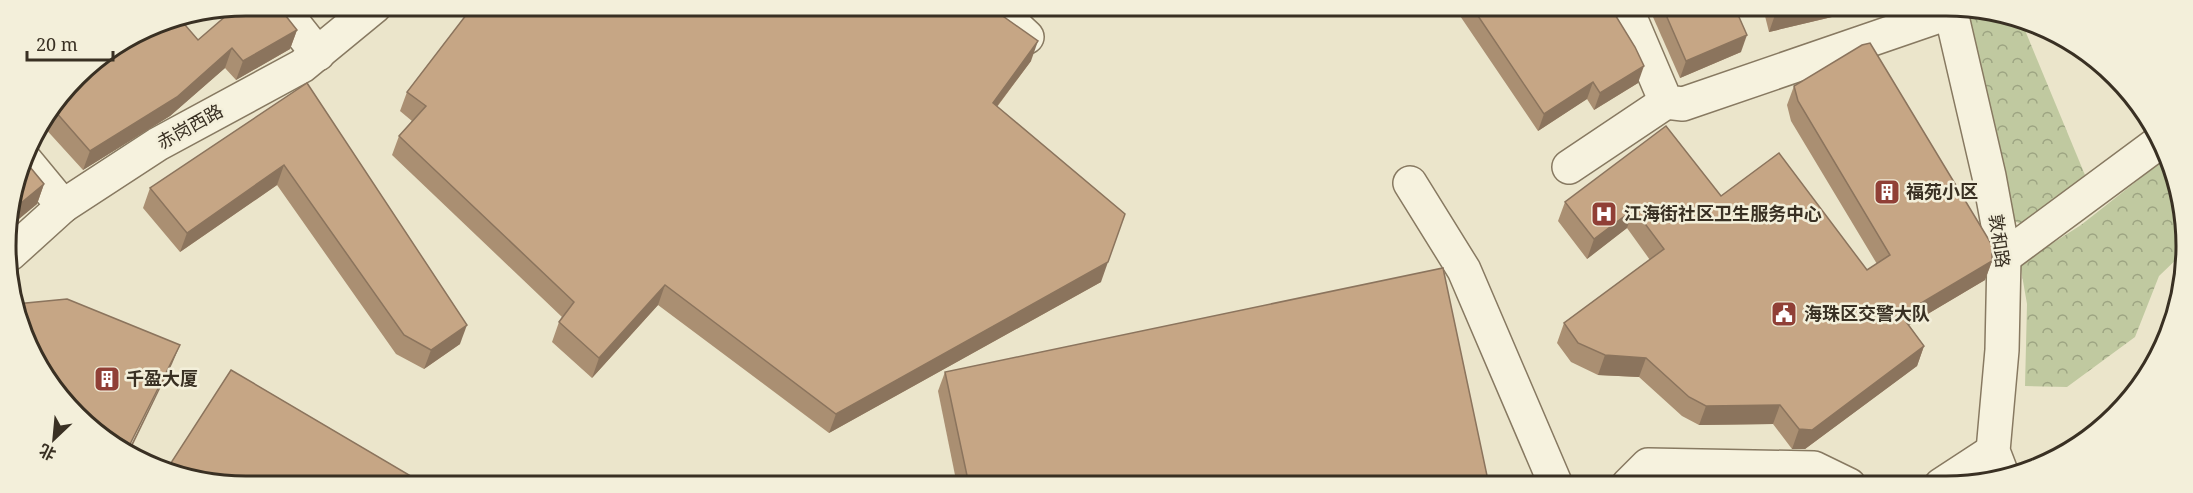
<svg xmlns="http://www.w3.org/2000/svg" width="2193" height="493" font-family="'Noto Serif','Noto Sans SC',serif">
  <defs>
    <pattern id="forest-crowns" width="20" height="18" patternUnits="userSpaceOnUse" patternTransform="scale(1.5)"><rect width="20" height="18" fill="#c0c9a0"/><path d="M2 6a3 3 0 1 1 6 0M12 15a3 3 0 1 1 6 0" fill="none" stroke="#9da482"/></pattern>
  </defs>
  <rect width="100%" height="100%" fill="#ebe5cb"/>
  <g fill="url(#forest-crowns)">
    <polygon points="1957,8 1978,8 2022,23 2085,175 2027,226 2011,220"/>
    <polygon points="2166,158 2179,185 2183,253 2159,276 2135,337 2067,387 2025,386 2027,304 2020,264 2081,225"/>
  </g>
  <g fill="none" stroke-linecap="round" stroke-linejoin="round">
    <g stroke="#877961" stroke-width="36">
      <g id="minor">
        <polyline points="280,6 318,54"/>
        <polyline points="995,7 1027,37"/>
        <polyline points="1626,8 1666,102 1683,104 1951,12"/>
        <polyline points="1950,8 1989,176 2004,257 2002,350 1993,451 2003,477"/>
        <polyline points="25,160 63,206"/>
        <polyline points="1569,167 1666,102"/>
        <polyline points="1410,183 1464,270 1556,485"/>
        <polyline points="10,254 63,206 158,144 302,66 375,6"/>
        <polyline points="2004,257 2158,143"/>
        <polyline points="1628,485 1648,465 1814,468 1849,485"/>
        <polyline points="1941,485 1993,451"/>
      </g>
    </g>
    <use href="#minor" stroke="#f6f2de" stroke-width="33"/>
  </g>
  <g fill="#aa8f72">
    <polygon points="333,6 342,6 337,10"/>
    <polygon points="1454,7 1611,8 1638,83 1594,110 1587,99 1538,131"/>
    <polygon points="1649,8 1735,8 1741,52 1680,78"/>
    <polygon points="1763,8 1870,8 1769,32"/>
    <polygon points="297,30 290,49 236,80 225,68 170,116 83,170 42,125 88,66 198,40"/>
    <polygon points="1031,61 997,107 1101,282 829,433 658,305 592,378 552,342 559,322 562,317 392,155 399,136 412,121 400,111 407,92"/>
    <polygon points="2106,73 2138,100 2147,120 2141,124 2105,76"/>
    <polygon points="307,83 460,344 424,369 396,354 277,185 180,252 143,208 150,188"/>
    <polygon points="1794,86 1992,261 1985,280 1909,325 1924,346 1917,366 1805,449 1792,449 1773,424 1699,425 1682,416 1639,377 1598,375 1571,362 1557,343 1564,323 1650,260 1627,228 1587,259 1558,221 1565,202 1721,196 1867,270 1877,264 1791,121 1787,105"/>
    <polygon points="25,161 44,184 37,204 14,223 9,220"/>
    <polygon points="945,372 1489,485 957,485 938,391"/>
  </g>
  <g fill="#8b745d">
    <polygon points="1794,8 1870,8 1769,32 1776,12"/>
    <polygon points="297,30 290,49 236,80 243,61"/>
    <polygon points="1747,35 1741,52 1680,78 1686,61"/>
    <polygon points="1038,41 1031,61 985,122 993,103"/>
    <polygon points="232,48 225,68 170,116 83,170 90,151"/>
    <polygon points="1644,66 1638,83 1594,110 1600,93"/>
    <polygon points="1593,82 1587,99 1538,131 1544,114"/>
    <polygon points="2145,115 2147,120 2141,124"/>
    <polygon points="284,165 277,185 180,252 187,233"/>
    <polygon points="44,184 37,204 14,223 21,203"/>
    <polygon points="1634,209 1627,228 1587,259 1594,239"/>
    <polygon points="1992,261 1985,280 1894,334 1901,315"/>
    <polygon points="1108,262 1101,282 829,433 836,414"/>
    <polygon points="665,285 658,305 592,378 599,358"/>
    <polygon points="467,325 460,344 424,369 431,350"/>
    <polygon points="180,345 172,364 128,455 126,455"/>
    <polygon points="1924,346 1917,366 1805,449 1792,449 1799,429"/>
    <polygon points="1605,355 1646,358 1639,377 1598,375"/>
    <polygon points="1780,405 1773,424 1699,425 1706,406"/>
  </g>
  <g fill="#c6a685" stroke="#8b745d" stroke-width="1.5">
    <polygon points="246,6 278,6 297,30 243,61 232,48 177,97 90,151 54,110 88,66 155,24 180,19 198,40 234,9"/>
    <polygon points="473,6 990,7 1038,41 993,103 1125,214 1108,262 836,414 665,285 599,358 559,322 574,302 399,136 426,106 407,92"/>
    <polygon points="1472,7 1611,8 1635,47 1644,66 1600,93 1593,82 1544,114"/>
    <polygon points="1663,8 1735,8 1747,35 1686,61"/>
    <polygon points="1775,8 1794,8 1776,12"/>
    <polygon points="1870,43 1992,245 1992,261 1901,315 1924,346 1812,430 1799,429 1780,405 1706,406 1689,397 1646,358 1605,355 1578,343 1564,323 1664,249 1634,209 1594,239 1565,202 1666,126 1721,196 1779,153 1867,270 1890,255 1798,101 1794,86 1862,45"/>
    <polygon points="307,83 467,325 431,350 404,335 284,165 187,233 150,188"/>
    <polygon points="25,161 44,184 21,203 15,200"/>
    <polygon points="1443,268 1489,485 969,485 945,372"/>
    <polygon points="67,299 180,345 125,454 56,393 19,323 16,304"/>
    <polygon points="231,370 426,485 215,485 167,469"/>
    <polygon points="1702,479 1817,481 1820,485 1694,485"/>
  </g>
  <defs>
    <g id="building-square" transform="scale(1.35)"><rect x="-9" y="-9" width="18" height="18" rx="4" fill="#903f36" stroke="#f3efda"/><path d="M-4-6H4V6H1V3H-1V6H-4ZM-2.5-4.3h1.7v1.8h-1.7ZM.8-4.3h1.7v1.8H.8ZM-2.5-1h1.7V.8h-1.7ZM.8-1h1.7V.8H.8Z" fill="#fff"/></g>
    <g id="hospital-square" transform="scale(1.35)"><rect x="-9" y="-9" width="18" height="18" rx="4" fill="#903f36" stroke="#f3efda"/><path d="M-5-5h3v3.5h4V-5h3V5h-3V1.5h-4V5h-3Z" fill="#fff"/></g>
    <g id="civic-square" transform="scale(1.35)"><rect x="-9" y="-9" width="18" height="18" rx="4" fill="#903f36" stroke="#f3efda"/><path d="M-.6-6.5H3V-4.5H.6V-3L4-1V1h2V6H-6V1h2V-1L-.6-3ZM-1.2 2.5V6h2.4V2.5Z" fill="#fff"/></g>
  </defs>
  <g fill-rule="evenodd">
    <use href="#building-square" x="1887" y="192"/>
    <use href="#hospital-square" x="1604" y="214"/>
    <use href="#civic-square" x="1784" y="314"/>
    <use href="#building-square" x="107" y="379"/>
  </g>
  <g text-anchor="middle" stroke-width="5" stroke-linejoin="round" paint-order="stroke">
    <g font-size="18" fill="#393023" stroke="#f3efda">
      <text transform="translate(190 127) rotate(-29)" y="6">赤岗西路</text>
      <text transform="translate(1999 241) rotate(82)" y="6">敦和路</text>
    </g>
    <g font-size="18" font-weight="bold" fill="#393023" stroke="#f3efda" text-anchor="start">
      <text x="1906" y="198">福苑小区</text>
      <text x="1624" y="220">江海街社区卫生服务中心</text>
      <text x="1804" y="320">海珠区交警大队</text>
      <text x="126" y="385">千盈大厦</text>
    </g>
  </g>
  <path d="M0 0H2193V493H0ZM246 16H1946A230 230 0 0 1 2176 246V246A230 230 0 0 1 1946 476H246A230 230 0 0 1 16 246V246A230 230 0 0 1 246 16Z" fill="#f3efda" fill-rule="evenodd"/>
  <path fill="none" stroke="#393023" stroke-width="3" d="M246 16H1946A230 230 0 0 1 2176 246V246A230 230 0 0 1 1946 476H246A230 230 0 0 1 16 246V246A230 230 0 0 1 246 16Z"/>
  <g transform="translate(54 439) rotate(206)" stroke="#f3efda" stroke-width="4.5" paint-order="stroke">
  <path d="M0-4.5L10 22L0 15L-10 22Z" fill="#393023"/>
  <text y="-9" font-size="16" font-weight="bold" text-anchor="middle" fill="#393023">北</text>
  </g>
  <path d="M27 51v9h86v-9" fill="none" stroke="#393023" stroke-width="3"/>
  <text x="36" y="51" font-size="18" fill="#393023" stroke="#f3efda" stroke-width="4.5" paint-order="stroke">20 m</text>
</svg>
